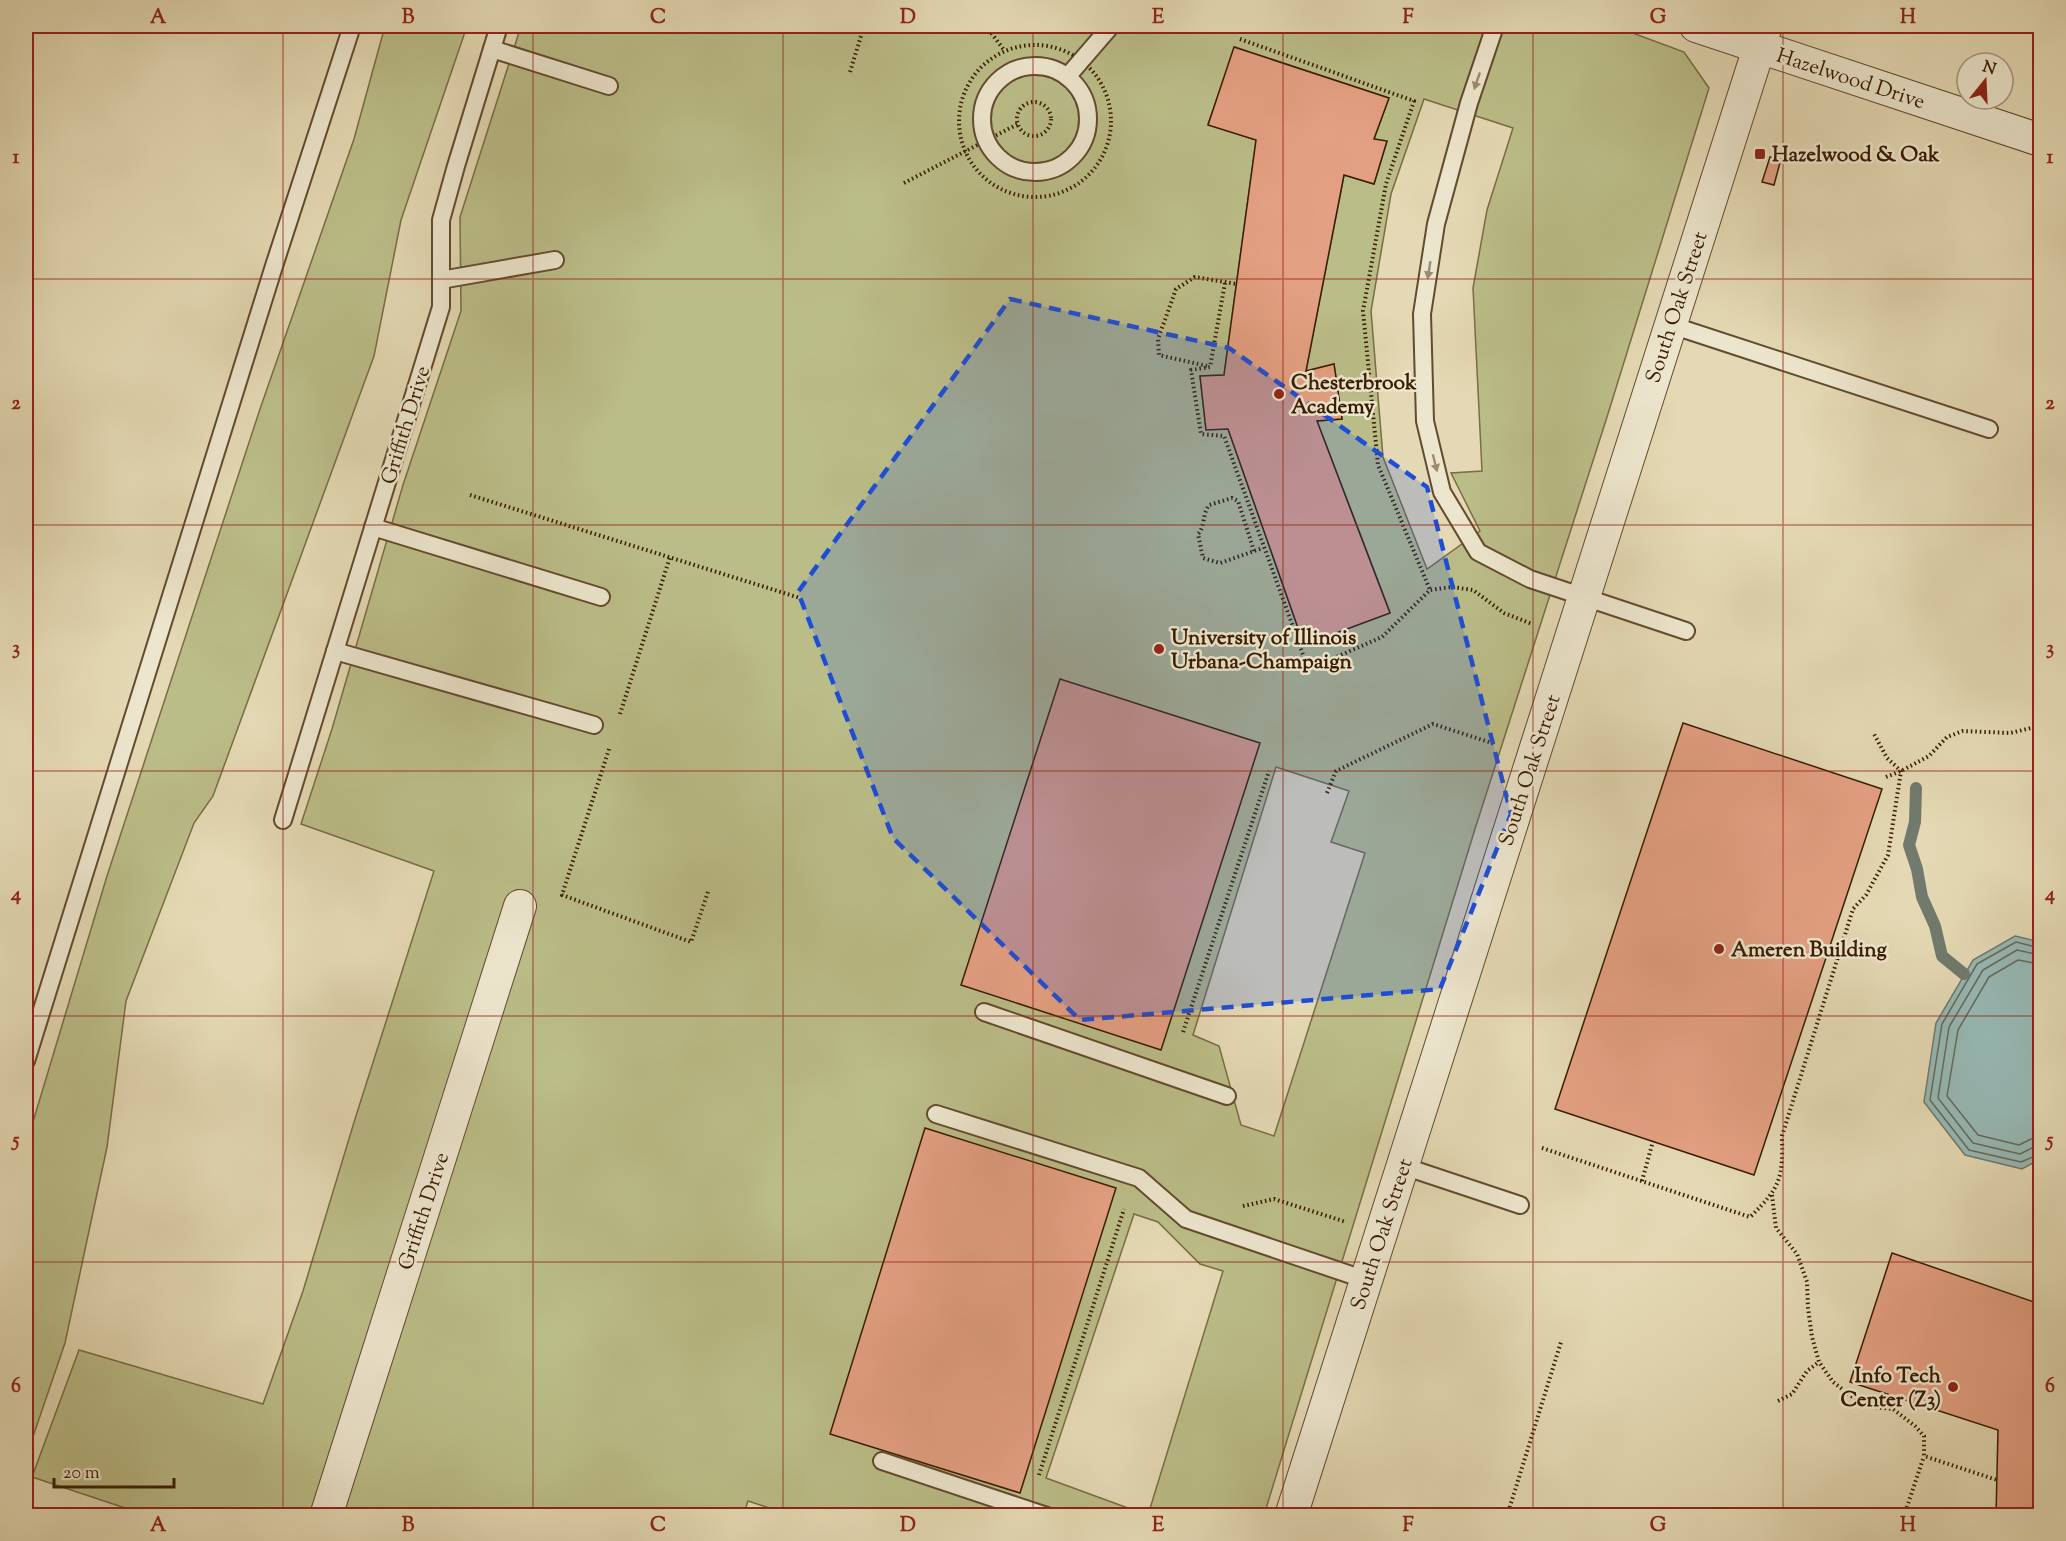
<svg xmlns="http://www.w3.org/2000/svg" width="2066" height="1541" font-family="'Sorts Mill Goudy',serif">
  <rect width="100%" height="100%" fill="#e4d9b4"/>
  <filter id="stains"><feTurbulence type="fractalNoise" baseFrequency=".00333" numOctaves="4"/><feColorMatrix values="0 0 0 0 .2 0 0 0 0 .09 0 0 0 0 .02 0 0 0 .5 -.17"/></filter>
  <radialGradient id="worn" r=".72"><stop offset=".6" stop-color="#630" stop-opacity="0"/><stop offset="1" stop-color="#630" stop-opacity=".3"/></radialGradient>
  <g fill="#bbbd88" stroke="#7a6c44" stroke-width="1.5" fill-rule="evenodd">
    <polygon points="385,26 467,26 401,220 374,356 213,796 194,823 126,1001 107,1147 65,1343 26,1457 26,1145 107,876 260,409 354,139"/>
    <path d="M521,26H1614L1684,52L1709,88L1607,417L1475,829L1264,1515H1148L1223,1271L1200,1264L1158,1222L1134,1214L1046,1478L1147,1515L794,1516L748,1501L743,1516H149L32,1477L79,1350L263,1404L303,1291L355,1119L434,871L301,824L332,729L403,485L461,311L460,217ZM1235,47L1389,98L1374,139L1387,141L1374,184L1344,175L1306,371L1334,364L1342,419L1317,421L1390,612L1304,645L1228,429H1206L1200,376L1224,375L1256,140L1208,124ZM1424,99L1513,128L1487,210L1473,288L1482,471L1451,473L1480,531L1427,569L1383,457L1371,311L1391,194ZM1276,767L1349,791L1331,842L1365,853L1274,1136L1241,1125L1219,1046L1193,1035Z"/>
  </g>
  <polygon fill="#97b9b5" stroke="#717a6d" stroke-width="1.5" points="2015,936 2040,942 2040,1159 2022,1169 1965,1155 1924,1102 1936,1023 1973,960"/>
  <g fill="none" stroke-linecap="round" stroke-linejoin="round">
    <g stroke="#686a5a" stroke-width="1.5">
      <polyline points="2040,948 2016,942 1977,964 1942,1024 1930,1100 1969,1150 2021,1162 2040,1154"/>
      <polyline points="2040,955 2017,950 1983,970 1949,1027 1938,1098 1973,1143 2020,1154 2034,1147 2040,1147"/>
      <polyline points="2040,964 2018,960 1989,977 1958,1030 1947,1096 1978,1135 2019,1145 2031,1139 2040,1138"/>
    </g>
    <polyline stroke="#717a6d" stroke-width="12" points="1916,788 1915,822 1909,845 1917,869 1922,897 1935,926 1942,956 1964,974"/>
  </g>
  <g fill="#e4a082" stroke="#381c00" stroke-width="1.5">
    <polygon points="1982,26 2005,26 2002,33 1981,27"/>
    <polygon points="1234,47 1389,98 1374,139 1387,141 1374,184 1344,175 1306,371 1334,364 1342,419 1317,421 1390,613 1304,645 1228,429 1206,430 1200,376 1224,375 1256,140 1208,125"/>
    <polygon points="1770,157 1781,159 1774,185 1762,182"/>
    <polygon points="1060,679 1260,743 1161,1050 961,985"/>
    <polygon points="1683,723 1882,789 1754,1175 1555,1109"/>
    <polygon points="925,1128 1116,1188 1020,1493 830,1434"/>
    <polygon points="1892,1253 2040,1304 2040,1516 1996,1516 1998,1430 1850,1382"/>
  </g>
  <g fill="none" stroke-linecap="round" stroke-linejoin="round">
    <g stroke="#634b2d" stroke-width="20">
      <g id="lane">
        <polyline points="1495,26 1469,103 1436,224 1422,314 1425,421 1442,492 1478,552 1530,579 1686,631"/>
        <polyline points="492,49 609,86"/>
        <circle cx="1035" cy="119" r="53"/>
        <polyline points="1067,77 1111,26"/>
        <polyline points="441,280 555,260"/>
        <polyline points="1671,325 1989,429"/>
        <polyline points="373,527 601,597"/>
        <polyline points="335,651 594,725"/>
        <polyline points="283,820 441,307 441,220 456,166 499,26"/>
        <polyline points="984,1012 1227,1096"/>
        <polyline points="26,1061 274,266 352,26"/>
        <polyline points="936,1114 1139,1178 1186,1219 1366,1280"/>
        <polyline points="1403,1166 1520,1205"/>
        <polyline points="882,1461 1047,1516"/>
      </g>
    </g>
    <g stroke="#634b2d" stroke-width="34">
      <g id="street">
        <polyline points="1696,26 2040,140"/>
        <polyline points="326,1516 520,906"/>
        <polyline points="1291,1516 1766,26"/>
      </g>
    </g>
    <g stroke="#381c00" stroke-width="4" stroke-dasharray="1.5 3" stroke-linecap="butt">
      <polyline points="986,26 1004,50"/>
      <polyline points="1240,39 1414,101 1386,184 1363,311 1378,465 1430,590"/>
      <circle cx="1035" cy="121" r="76"/>
      <polyline points="850,72 864,26"/>
      <circle cx="1034" cy="119" r="17"/>
      <polyline points="904,183 1018,124"/>
      <polyline points="1225,283 1210,367 1191,370 1201,434 1224,436 1305,660 1327,661 1382,637 1430,590 1452,587 1473,590 1504,613 1532,624"/>
      <polyline points="1207,366 1159,355 1158,339 1176,289 1195,277 1236,284"/>
      <polyline points="470,495 800,598"/>
      <path d="M1254,551L1238,501L1232,498L1209,505C1202,515 1205,527 1198,534L1203,558L1220,563L1263,548"/>
      <polyline points="620,714 670,557"/>
      <polyline points="609,749 562,895 691,942 708,892"/>
      <polyline points="1886,777 1901,771 1929,756 1947,737 1963,731 2010,733 2040,726"/>
      <polyline points="1327,793 1336,771 1433,724 1495,744"/>
      <polyline points="1183,1032 1269,771"/>
      <path d="M1542,1148L1750,1217C1781,1187 1783,1178 1782,1136L1853,909L1866,895L1888,855L1901,771L1887,758L1874,734"/>
      <polyline points="1642,1181 1653,1141"/>
      <polyline points="1772,1195 1776,1228 1797,1254 1807,1282 1808,1308 1812,1337 1819,1362 1833,1382 1854,1398 1874,1407 1893,1409 1915,1426 1924,1436 1924,1456 1997,1480"/>
      <polyline points="1243,1206 1274,1199 1346,1222"/>
      <polyline points="1892,1396 1893,1409"/>
      <polyline points="1778,1401 1792,1394 1807,1371 1819,1362"/>
      <polyline points="1039,1475 1124,1209"/>
      <polyline points="1088,1515 1089,1516"/>
      <polyline points="1507,1516 1561,1342"/>
      <polyline points="1904,1516 1924,1456"/>
    </g>
    <use href="#lane" stroke="#ede6ce" stroke-width="16"/>
    <use href="#street" stroke="#ede6ce" stroke-width="32"/>
  </g>
  <defs><path id="oneway-solid" d="M-6-.8H1V-3.2L6.5 0L1 3.2V.8H-6Z" transform="scale(1.5)"/></defs>
  <g fill="#9c8b71">
    <use href="#oneway-solid" transform="translate(1477 81) rotate(109)"/>
    <use href="#oneway-solid" transform="translate(1429 270) rotate(99)"/>
    <use href="#oneway-solid" transform="translate(1435 463) rotate(76)"/>
  </g>
  <path fill="#1d4ed8" fill-opacity="0.2" stroke="#1d4ed8" stroke-width="4.5" stroke-dasharray="12 8" stroke-linejoin="round" d="M1010,299L1229,348L1427,487L1511,814L1440,989L1080,1020L893,838L798,592Z"/>
  <path fill="none" stroke="#8f2418" stroke-width="1.5" stroke-opacity="0.55" d="M283,26V1516M533,26V1516M783,26V1516M1033,26V1516M1283,26V1516M1533,26V1516M1783,26V1516M26,279H2040M26,525H2040M26,771H2040M26,1016H2040M26,1262H2040"/>
  <g fill="#8f2418" stroke="#ede6ce" stroke-width="2">
    <rect x="1754" y="148" width="12" height="12" rx="3"/>
    <circle cx="1279" cy="394" r="6"/>
    <circle cx="1159" cy="649" r="6"/>
    <circle cx="1719" cy="949" r="6"/>
    <circle cx="1953" cy="1387" r="6"/>
  </g>
  <g text-anchor="middle" stroke-width="5" stroke-linejoin="round" paint-order="stroke">
    <g font-size="21" fill="#381c00" stroke="#ede6ce">
      <text transform="translate(1851 78) rotate(18)" y="7">Hazelwood Drive</text>
      <text transform="translate(1676 307) rotate(-72)" y="7">South Oak Street</text>
      <text transform="translate(405 425) rotate(-73)" y="7">Griffith Drive</text>
      <text transform="translate(1529 770) rotate(-72)" y="7">South Oak Street</text>
      <text transform="translate(423 1211) rotate(-72)" y="7">Griffith Drive</text>
      <text transform="translate(1381 1234) rotate(-72)" y="7">South Oak Street</text>
    </g>
    <g font-size="21" font-weight="bold" fill="#381c00" stroke="#ede6ce" text-anchor="start">
      <text x="1772" y="161">Hazelwood &amp; Oak</text>
      <text x="1291" y="389">Chesterbrook<tspan x="1291" dy="24">Academy</tspan></text>
      <text x="1171" y="644">University of Illinois<tspan x="1171" dy="24">Urbana-Champaign</tspan></text>
      <text x="1731" y="956">Ameren Building</text>
      <text x="1941" y="1382" text-anchor="end">Info Tech<tspan x="1941" dy="24">Center (Z3)</tspan></text>
    </g>
  </g>
  <rect width="2066" height="1541" fill="none" stroke="#e4d9b4" stroke-width="66"/>
  <g transform="translate(1985 81) rotate(18)"><circle r="28" fill="#ede6ce" stroke="#a5957c" stroke-width="1.5"/>
  <path d="M0-4.5L10 22L0 15L-10 22Z" fill="#8f2418"/>
  <text y="-9" font-size="16" font-weight="bold" text-anchor="middle" fill="#381c00">N</text>
  </g>
  <path d="M54 1478v9h120v-9" fill="none" stroke="#381c00" stroke-width="3"/>
  <text x="63" y="1478" font-size="18" fill="#381c00" stroke="#ede6ce" stroke-width="4.5" paint-order="stroke">20 m</text>
  <rect x="33" y="33" width="2000" height="1475" fill="none" stroke="#8f2418" stroke-width="2"/>
  <g font-size="20" text-anchor="middle" font-weight="bold" fill="#8f2418">
    <text x="158" y="23">A</text>
    <text x="408" y="23">B</text>
    <text x="658" y="23">C</text>
    <text x="908" y="23">D</text>
    <text x="1158" y="23">E</text>
    <text x="1408" y="23">F</text>
    <text x="1658" y="23">G</text>
    <text x="1908" y="23">H</text>
    <text x="16" y="163">1</text>
    <text x="2050" y="163">1</text>
    <text x="16" y="409">2</text>
    <text x="2050" y="409">2</text>
    <text x="16" y="654">3</text>
    <text x="2050" y="654">3</text>
    <text x="16" y="900">4</text>
    <text x="2050" y="900">4</text>
    <text x="16" y="1146">5</text>
    <text x="2050" y="1146">5</text>
    <text x="16" y="1392">6</text>
    <text x="2050" y="1392">6</text>
    <text x="158" y="1531">A</text>
    <text x="408" y="1531">B</text>
    <text x="658" y="1531">C</text>
    <text x="908" y="1531">D</text>
    <text x="1158" y="1531">E</text>
    <text x="1408" y="1531">F</text>
    <text x="1658" y="1531">G</text>
    <text x="1908" y="1531">H</text>
  </g>
  <rect width="100%" height="100%" filter="url(#stains)"/>
  <rect width="100%" height="100%" fill="url(#worn)"/>
</svg>
